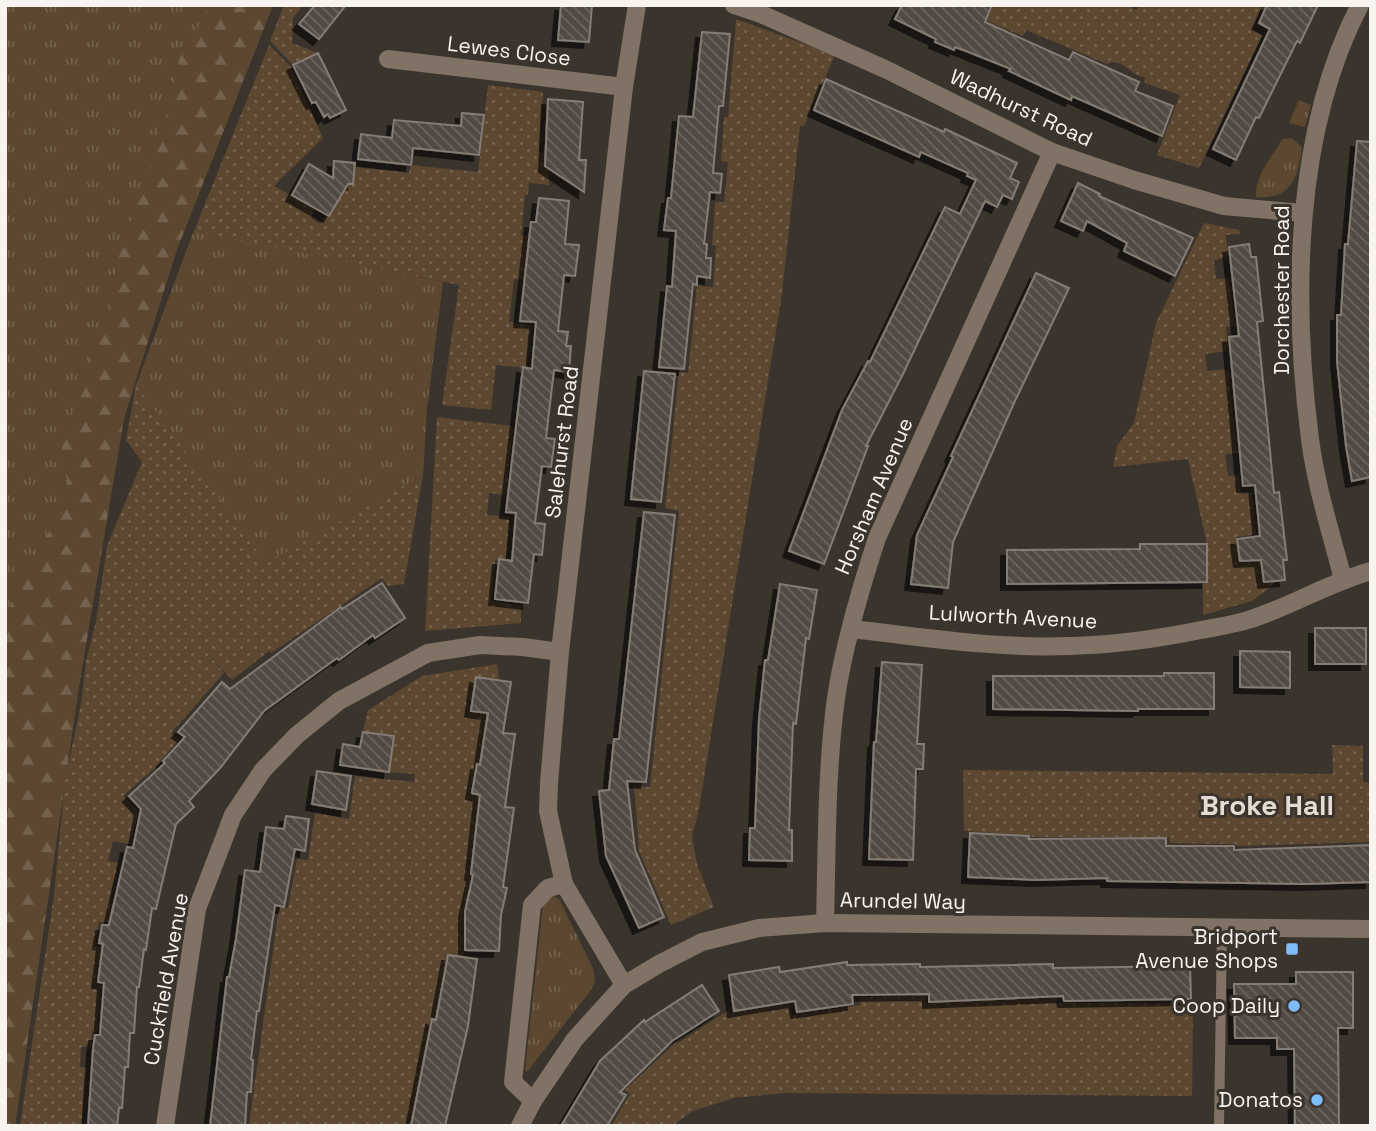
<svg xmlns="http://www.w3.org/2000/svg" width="1376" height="1131" font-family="'Space Grotesk',sans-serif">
  <defs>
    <pattern id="grass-tufts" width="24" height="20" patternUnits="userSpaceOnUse" patternTransform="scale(1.75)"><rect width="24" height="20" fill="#5c4730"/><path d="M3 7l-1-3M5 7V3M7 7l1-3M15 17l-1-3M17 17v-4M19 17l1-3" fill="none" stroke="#74624e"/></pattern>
    <pattern id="forest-firs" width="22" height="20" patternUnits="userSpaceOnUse" patternTransform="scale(1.75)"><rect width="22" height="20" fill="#5c4730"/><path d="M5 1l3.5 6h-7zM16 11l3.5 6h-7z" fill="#74624e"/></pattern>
    <pattern id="garden-dots" width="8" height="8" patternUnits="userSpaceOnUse" patternTransform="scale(1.75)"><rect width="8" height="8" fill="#5c4730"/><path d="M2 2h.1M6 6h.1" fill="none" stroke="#74624e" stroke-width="1.8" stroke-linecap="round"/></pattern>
    <pattern id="building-back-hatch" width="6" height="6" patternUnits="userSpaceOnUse" patternTransform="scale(1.75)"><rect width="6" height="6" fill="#514a43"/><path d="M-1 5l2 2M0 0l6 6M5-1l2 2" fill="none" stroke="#6b655e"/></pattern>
    <filter id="shadow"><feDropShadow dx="-6" dy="6" stdDeviation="0" flood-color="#0009"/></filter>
  </defs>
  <rect width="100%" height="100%" fill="#3b342d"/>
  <g fill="url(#grass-tufts)">
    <polygon points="5,5 273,5 176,252 124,418 79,686 15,1126 5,1126"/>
    <polygon points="1299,100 1311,105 1305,127 1289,123"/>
    <path d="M1291,138L1302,147C1298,178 1291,200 1256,197C1254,178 1272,155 1283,139Z"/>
    <polygon points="194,230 443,282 427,409 423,475 266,564 136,385"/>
    <polygon points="553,896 559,899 593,968 595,981 591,990 527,1072 525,1070 543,905"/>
  </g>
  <polygon fill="url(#forest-firs)" points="208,5 273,5 176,252 124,418 79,686 15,1126 5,1126 5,827 9,804 5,794 5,620 14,594 68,498 69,485 62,462 62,429 84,391 89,360 109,309 120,250 150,170 157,134 168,112 180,55 204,18"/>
  <g fill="url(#garden-dots)">
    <polygon points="284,5 303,5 293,18 292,43 318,53 293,65 270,41"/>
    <path d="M994,5H1125L1136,10L1140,5H1262L1251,30L1262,35L1199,168L1157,155L1180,95L1144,83L1146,78C1128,74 1122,57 1107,64L1026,30L1023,36L987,21Z"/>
    <polygon points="736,19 835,55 804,126 800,126 782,294 699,809 692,836 697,864 714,907 671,925 639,851 634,786 650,787 679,511 665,508 679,372 688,373 697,286 713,287 716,246 712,245 715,202 724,202 728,162 721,161 724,117 728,117"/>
    <polygon points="269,45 290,66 323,138 274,186 316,209 311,218 320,224 325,216 329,217 348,184 353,184 355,167 409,173 411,165 478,172 488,85 543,92 539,152 548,153 549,185 529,183 528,195 525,195 521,235 545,238 541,270 525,268 523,280 514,279 509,322 531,325 526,368 496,365 491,410 442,405 459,285 194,231"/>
    <polygon points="1204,223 1239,230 1240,234 1226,235 1228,257 1214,260 1216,279 1229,278 1235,326 1226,327 1228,351 1205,354 1207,371 1228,369 1237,453 1225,454 1228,476 1239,475 1241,494 1252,493 1256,534 1236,537 1239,563 1260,562 1263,583 1277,582 1252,601 1203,615 1203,582 1207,581 1207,544 1188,459 1113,467 1117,446 1134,423 1156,323"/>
    <polygon points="136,384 266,563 423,475 404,584 388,586 382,578 271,653 269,651 232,680 208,654 224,673 171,733 179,739 156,767 123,796 139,812 130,844 113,841 108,861 119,863 110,904 117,906 115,923 99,922 95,946 107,947 105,965 98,965 95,985 101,986 97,1032 92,1031 91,1046 81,1047 80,1067 87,1068 81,1126 20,1126 54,895 65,780 81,704 86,661 96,622 107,546 142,462 126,440"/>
    <polygon points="437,417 513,426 506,495 489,493 487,515 510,517 506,560 495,560 491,601 521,606 521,623 425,631"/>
    <polygon points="497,664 499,680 476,677 471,710 488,713 481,762 481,765 477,765 472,793 481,795 472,880 465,912 464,958 448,955 438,1012 439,1021 432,1019 411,1126 249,1126 279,907 288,908 297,859 308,860 315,813 349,819 355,776 414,782 415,774 389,772 393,736 363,732 368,710 422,676"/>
    <polygon points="1332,745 1363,746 1363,782 1371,783 1371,842 1237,846 1236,844 1170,843 1169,837 1032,837 1031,835 964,831 963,770 1333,774"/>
    <polygon points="926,996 926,1003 1057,998 1057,1003 1193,1003 1192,1096 784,1093 734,1098 693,1111 672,1126 611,1126 630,1094 625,1090 676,1042 678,1043 729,1010 730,1013 790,1004 792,1015 860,1005 860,997"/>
  </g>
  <g fill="url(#building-back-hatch)" stroke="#847c74" stroke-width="2" filter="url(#shadow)">
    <polygon points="315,5 346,5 319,39 299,24"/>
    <polygon points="561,5 592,5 589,42 558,40"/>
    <polygon points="902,5 992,5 985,22 1069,60 1073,52 1139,82 1135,91 1173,106 1162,136 1072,96 1071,100 1009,71 1011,69 966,51 955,47 954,50 935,42 936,39 895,19"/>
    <polygon points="1267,5 1318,5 1300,43 1297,41 1259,118 1256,117 1236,160 1213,149 1270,29 1259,23"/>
    <polygon points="702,32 730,34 723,106 719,106 713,173 722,174 720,193 710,192 704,244 707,244 706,258 711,258 710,278 697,276 697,285 693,284 684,369 659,367 667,286 672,287 676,231 664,230 668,198 671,198 679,116 693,117"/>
    <polygon points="318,53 346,110 330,118 328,114 324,117 316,102 312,103 293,65"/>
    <polygon points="826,79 944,132 945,129 1017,163 1010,178 1019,182 1012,199 1003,195 997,207 985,201 903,374 866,446 868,446 824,564 789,551 842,410 868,361 870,362 945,207 960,214 976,180 967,176 968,173 921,152 919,157 814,110"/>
    <polygon points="548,99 583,102 579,160 586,160 584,192 545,166"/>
    <polygon points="462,113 484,115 479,155 413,148 411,165 358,159 361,134 392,138 394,120 461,126"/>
    <polygon points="1357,141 1371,142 1371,477 1352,481 1346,446 1337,361 1337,315 1341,315 1345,244 1348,244"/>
    <polygon points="334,161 355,163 353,184 348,184 329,216 292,195 309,164 333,178"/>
    <polygon points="1078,183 1100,194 1099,196 1193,238 1175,276 1124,251 1127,243 1087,221 1083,231 1061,221"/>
    <polygon points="539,198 569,201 565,244 579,245 575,276 564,275 558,331 568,332 566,346 571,346 569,372 554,370 546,438 555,439 551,467 542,466 535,523 545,524 542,555 534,554 528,603 495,599 499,559 512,561 516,513 506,512 523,367 532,369 536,322 520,321 531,222 536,222"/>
    <polygon points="1249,244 1251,257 1256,257 1263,321 1257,322 1269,440 1274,493 1279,492 1287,560 1283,560 1285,580 1264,582 1261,560 1240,561 1237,539 1260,536 1255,485 1243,486 1229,337 1239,336 1229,247"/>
    <polygon points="1036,273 1069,288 1014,403 953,542 948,588 911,584 917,535 953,457 951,456"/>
    <polygon points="644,371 675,374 661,502 631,499"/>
    <polygon points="644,512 675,515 646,782 627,781 635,850 664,917 639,928 606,856 599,791 609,790 614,739 619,739"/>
    <polygon points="1140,544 1207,544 1207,582 1007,584 1007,550 1140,549"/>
    <polygon points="382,583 405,618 375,638 373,635 339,660 337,658 264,711 221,767 189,801 194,807 176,824 156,909 152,908 146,950 144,949 139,987 137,987 134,1033 130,1033 128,1067 125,1067 122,1108 119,1108 117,1126 88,1126 93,1049 95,1035 100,1035 104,983 98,982 103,944 99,943 102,925 109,925 127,847 133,848 141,809 129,796 165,763 163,761 185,737 178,732 222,682 230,689 341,607 342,609"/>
    <polygon points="780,584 817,590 809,639 806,638 796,724 793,723 789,830 792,830 792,861 749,860 750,828 755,828 759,719 765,660 768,660"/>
    <rect x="1315" y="628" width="51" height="36"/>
    <polygon points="1240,651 1290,652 1290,688 1240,687"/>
    <polygon points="882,662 922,665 917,744 924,744 923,769 916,769 913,860 869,859 874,742 876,742"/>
    <polygon points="1164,673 1214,673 1214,709 1138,709 1138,711 993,709 993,676 1164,676"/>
    <polygon points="476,677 511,682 503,733 515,734 505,807 514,808 503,887 507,888 501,915 499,951 465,950 465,912 473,875 471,874 480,795 472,793 477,764 480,765 488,713 471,711"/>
    <polygon points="363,732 394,736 389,772 340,765 343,744 360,747"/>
    <polygon points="317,771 351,776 346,810 312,804"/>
    <polygon points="286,816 309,819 305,851 295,849 284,907 275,905 259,1011 257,1011 251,1059 253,1060 251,1092 247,1092 245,1126 210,1126 227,977 229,977 236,939 245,870 260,872 266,827 284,829"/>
    <polygon points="970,833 1029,836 1029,839 1166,838 1166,846 1234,846 1234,850 1371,845 1371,882 1305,884 1107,881 1107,878 1036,880 968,877"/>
    <polygon points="448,955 477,959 468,1026 445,1126 411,1126 432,1019 436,1020"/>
    <polygon points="847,962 847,965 920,964 920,967 1053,964 1053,968 1190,966 1191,999 1064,1001 1063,996 929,1002 929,994 852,995 853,1004 797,1012 795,1001 734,1011 729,975 779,967 780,972"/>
    <polygon points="1296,972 1353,972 1353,1028 1338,1028 1339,1126 1295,1126 1294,1049 1277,1049 1277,1038 1235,1038 1234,984 1296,984"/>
    <polygon points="702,985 719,1011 672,1041 620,1092 626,1095 607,1126 561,1126 600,1061 644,1020 645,1022"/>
  </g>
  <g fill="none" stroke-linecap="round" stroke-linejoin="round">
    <polyline stroke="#807365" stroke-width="10" points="1219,1126 1222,927"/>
    <g stroke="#807365" stroke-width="18">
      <polyline points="734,5 761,14 885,69 1052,152 1134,180 1224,206 1302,213"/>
      <polyline points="388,59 624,87"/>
      <path d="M1343,579C1331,533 1316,486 1310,439C1292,300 1294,131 1360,5"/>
      <path d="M851,629C923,637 997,649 1069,646C1113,645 1157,639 1201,630C1216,627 1232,625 1248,620C1290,607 1328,583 1371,571"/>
      <polyline points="564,884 624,985"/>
      <path d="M825,923C827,848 826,773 836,698C844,644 860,590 877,538L1052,152"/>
      <polyline points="533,1101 513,1082 532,905 548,888 564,884 548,811 549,783 560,652 624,87 637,5"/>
      <polyline points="165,1126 197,909 233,815 263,770 297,735 339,701 428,653 480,645 523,647 560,652"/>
      <polyline points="520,1126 533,1101 575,1039 624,985 659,964 702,942 759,928 825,923 1371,929"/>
    </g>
  </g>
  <g fill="#7ebdf9" stroke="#3b342d" stroke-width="2.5">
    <rect x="1285" y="942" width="14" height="14" rx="3.5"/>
    <circle cx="1294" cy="1006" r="7"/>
    <circle cx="1317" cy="1100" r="7"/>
  </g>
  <g text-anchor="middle" stroke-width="6" stroke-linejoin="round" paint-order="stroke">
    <g font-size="21" fill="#f8f3ef" stroke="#3b342d">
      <text transform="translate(509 51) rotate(7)" y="7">Lewes Close</text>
      <text transform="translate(1021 108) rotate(25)" y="7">Wadhurst Road</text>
      <text transform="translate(1282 290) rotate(-90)" y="7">Dorchester Road</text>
      <text transform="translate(562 442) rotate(-83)" y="7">Salehurst Road</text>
      <text transform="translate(874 496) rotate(-67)" y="7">Horsham Avenue</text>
      <text transform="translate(1013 617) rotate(3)" y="7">Lulworth Avenue</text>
      <text transform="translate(903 901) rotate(1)" y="7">Arundel Way</text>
      <text transform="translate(166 979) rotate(-80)" y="7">Cuckfield Avenue</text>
    </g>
    <g font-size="21" fill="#f8f3ef" stroke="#3b342d" text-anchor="end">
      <text x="1278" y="944">Bridport<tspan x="1278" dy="24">Avenue Shops</tspan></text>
      <text x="1280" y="1013">Coop Daily</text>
      <text x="1303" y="1107">Donatos</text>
    </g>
    <g font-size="28" font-weight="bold" fill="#e4dcd3" stroke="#3b342d">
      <text x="1267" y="815">Broke Hall</text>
    </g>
  </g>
  <rect width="1376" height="1131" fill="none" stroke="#f8f3ef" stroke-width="14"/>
</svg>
